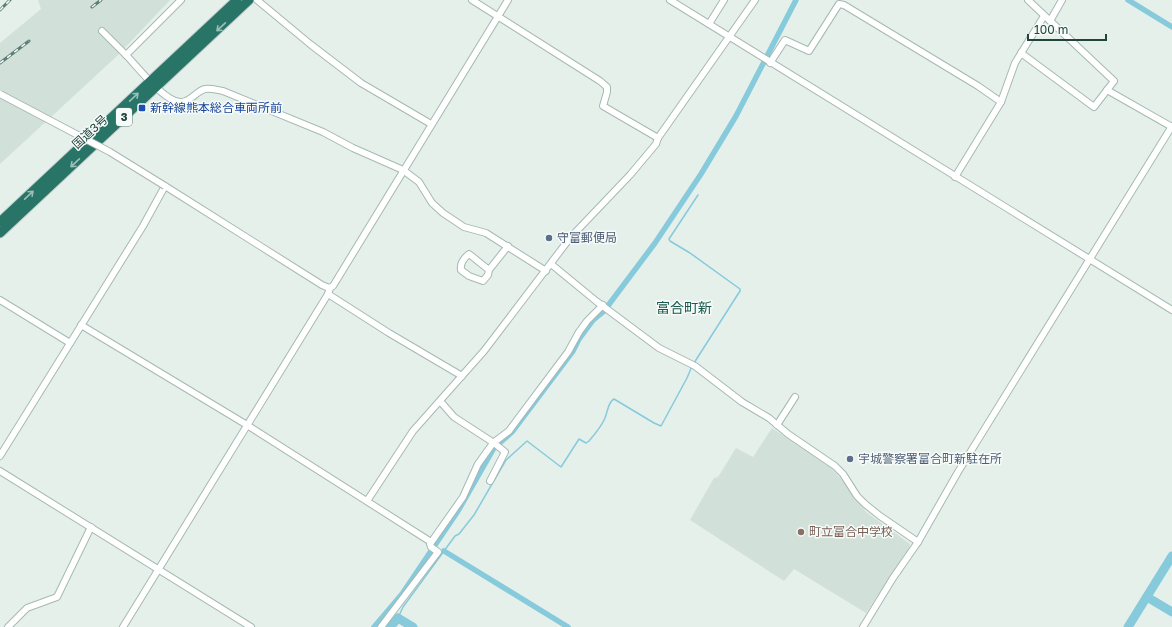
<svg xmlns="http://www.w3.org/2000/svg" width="1172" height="627" font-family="'Golos Text','Noto Sans JP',sans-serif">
  <rect width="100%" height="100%" fill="#e5f0eb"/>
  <g fill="#d2e0da">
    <polygon points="38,0 170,0 117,56 0,164 0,43 41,9"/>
    <polygon points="772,428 831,468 845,483 866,512 910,544 909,548 866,613 794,569 784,581 690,520 714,478 718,477 736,448 753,457"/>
  </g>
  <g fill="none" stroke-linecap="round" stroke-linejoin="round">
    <g stroke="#86cadb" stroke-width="1.5">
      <polyline points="694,363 740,291 740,289 690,253 670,241 669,239 698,195"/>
      <path d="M398,618L403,607L455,536L459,534L474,515L506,460L527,441L561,467L579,439L586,443L589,441C594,435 601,427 604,420C608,413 607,403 614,399L654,423L661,426L687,378L692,366"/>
    </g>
    <g stroke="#86cadb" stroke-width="5.5">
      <polyline points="1128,0 1172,27"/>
      <polyline points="444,551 568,627"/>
      <polyline points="374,627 402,594 458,511 494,448 512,432 573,351 579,339 593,320 604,311 655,243 701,174 736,116 796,0"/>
    </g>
    <g stroke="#86cadb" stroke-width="9">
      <polyline points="1147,597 1172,612"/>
      <polyline points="390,627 398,618 413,627"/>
      <polyline points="1128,627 1172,556"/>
    </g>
    <g stroke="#a6b9b3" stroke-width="8">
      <g id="minor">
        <polyline points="257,0 310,44 361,83 431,124"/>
        <polyline points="472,0 600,81 607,87 607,92 603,106 658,138"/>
        <polyline points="670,0 1172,310"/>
        <polyline points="1050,21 1062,0"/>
        <polyline points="709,24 724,0"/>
        <path d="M102,31C110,39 118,47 126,55C137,66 165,103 181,102C191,102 196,91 205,89C211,88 217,90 223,91L323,132L353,148L403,170L419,182L432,203L443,213L464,227L486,233L546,271"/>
        <polyline points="1021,53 1094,107 1114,81 1028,0"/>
        <polyline points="126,55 181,0"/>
        <polyline points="770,63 785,40 809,51 839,4 844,5 978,86 1001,102"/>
        <polyline points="1107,90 1172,127"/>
        <polyline points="955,177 1001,102 1015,63 1044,16"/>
        <polyline points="551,264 596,301 659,348 695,366 742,402 769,418 788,434 835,466 843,474 857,496 865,504 880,516 918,542"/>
        <path d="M489,270L469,254C464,258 460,264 461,270L469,276L483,281L488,275L489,270L508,246"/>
        <polyline points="328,294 389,333 462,376"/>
        <polyline points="0,300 70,343"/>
        <polyline points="81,325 247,425 431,542"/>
        <polyline points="440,401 454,417 494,443 505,452 490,481"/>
        <polyline points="777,425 795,397"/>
        <polyline points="0,456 143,226 165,186 322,285 329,288 333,286 508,0"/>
        <polyline points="0,471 251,627"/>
        <polyline points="367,501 413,431 484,351 570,238 630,175 656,144 658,138 755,0"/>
        <polyline points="8,627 27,608 57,597 91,527"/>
        <polyline points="123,627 328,294 330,288"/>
        <polyline points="381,627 438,552 431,547 430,544 463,497 478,464 493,443 509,431 517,420 568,352 579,332 587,321 603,305"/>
        <polyline points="863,627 893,578 918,542 958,472 1172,126"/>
      </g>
    </g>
    <g stroke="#c1cbc8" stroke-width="11">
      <g id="highway">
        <polyline points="0,222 237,0"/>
        <polyline points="0,233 249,0"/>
      </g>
    </g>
    <use href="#minor" stroke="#fff" stroke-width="6"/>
    <use href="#highway" stroke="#287568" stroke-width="9"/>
    <g stroke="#5c7f77" stroke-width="3">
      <g id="rail">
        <polyline points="92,7 101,0"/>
        <polyline points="0,10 10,0"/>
        <polyline points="0,63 29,41"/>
      </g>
    </g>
    <use href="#rail" stroke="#f6fbf9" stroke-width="1.5" stroke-dasharray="4.5" stroke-linecap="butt"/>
    <g stroke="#a6b9b3" stroke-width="8" stroke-linecap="butt">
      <polyline id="minor-bridge" points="0,94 110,152 165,186"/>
    </g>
    <use href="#minor-bridge" stroke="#fff" stroke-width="6"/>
  </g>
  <defs><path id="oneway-shaft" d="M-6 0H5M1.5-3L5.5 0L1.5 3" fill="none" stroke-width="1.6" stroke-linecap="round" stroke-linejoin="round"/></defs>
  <g stroke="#99bfb8">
    <use href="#oneway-shaft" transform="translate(221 27) rotate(137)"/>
    <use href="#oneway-shaft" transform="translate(134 97) rotate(-43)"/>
    <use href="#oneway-shaft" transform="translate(75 163) rotate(137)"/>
    <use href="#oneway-shaft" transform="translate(29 195) rotate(-43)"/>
  </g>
  <rect fill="#1a4fb4" stroke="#f6fbf9" stroke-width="1.5" x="138" y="104" width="8" height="8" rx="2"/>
  <g fill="#5c6f8a" stroke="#f6fbf9" stroke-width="1.5">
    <circle cx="549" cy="238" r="4"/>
    <circle cx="850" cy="459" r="4"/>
  </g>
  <circle fill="#8d6e63" stroke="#f6fbf9" stroke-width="1.5" cx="801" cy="532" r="4"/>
  <g text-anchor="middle" stroke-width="3" stroke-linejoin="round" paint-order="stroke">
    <rect fill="#f6fbf9" stroke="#617b75" stroke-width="1" x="116" y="108" width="16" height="18" rx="3"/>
    <g font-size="11" font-weight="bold" fill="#21443c">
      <text x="124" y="121">3</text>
    </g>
    <g font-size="12" fill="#164399" stroke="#f6fbf9" text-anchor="start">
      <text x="150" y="112">新幹線熊本総合車両所前</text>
    </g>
    <g font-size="12" fill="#21443c" stroke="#f6fbf9">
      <text transform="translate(90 132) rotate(-43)" y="4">国道3号</text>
    </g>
    <g font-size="12" fill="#4e5e75" stroke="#f6fbf9" text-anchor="start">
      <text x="557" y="242">守富郵便局</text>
      <text x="858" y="463">宇城警察署富合町新駐在所</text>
    </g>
    <g font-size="12" fill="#785e54" stroke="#f6fbf9" text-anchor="start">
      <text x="809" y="536">町立富合中学校</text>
    </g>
    <g font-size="14" fill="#195a4c" stroke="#f6fbf9">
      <text x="684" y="313">富合町新</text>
    </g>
  </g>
  <path d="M1028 34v6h78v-6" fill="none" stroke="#21443c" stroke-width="2"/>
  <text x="1034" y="34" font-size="12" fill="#21443c" stroke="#f6fbf9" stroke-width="3" paint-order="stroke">100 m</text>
</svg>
